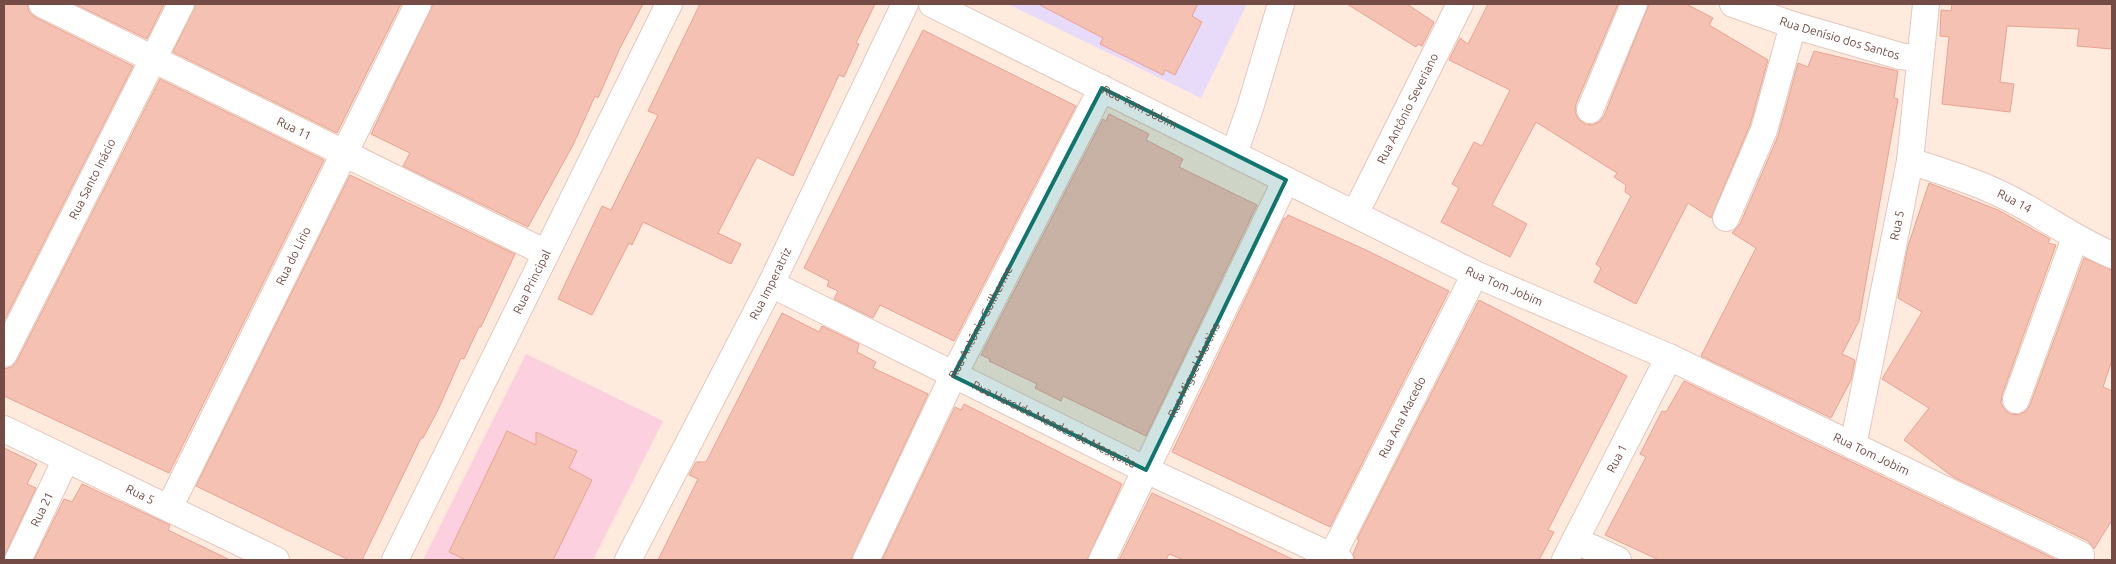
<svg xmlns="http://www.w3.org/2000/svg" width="2116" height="564" font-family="Ubuntu,sans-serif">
  <rect width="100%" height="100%" fill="#feebdd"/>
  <polygon fill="#e8dbf9" points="1008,4 1247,4 1201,98"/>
  <polygon fill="#fcd0de" points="526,354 663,421 593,560 423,560"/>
  <g fill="#f5c1b3" stroke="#e8a393">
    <polygon points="4,4 27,4 29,12 35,17 133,66 4,321"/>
    <polygon points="75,4 164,4 147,39"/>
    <polygon points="196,4 401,4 337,133 173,52"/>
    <polygon points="433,4 643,4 620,48 598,98 595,96 573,145 528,227 403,166 410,153 371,134"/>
    <polygon points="700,4 875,4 856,43 859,44 844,77 839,75 793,176 757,157 718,233 741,244 731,264 643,222 632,245 629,243 592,315 558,299 602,206 611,210 658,115 648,111"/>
    <polygon points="1038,4 1198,4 1192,16 1202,22 1175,75 1165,70 1163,75 1100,44 1103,38"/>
    <polygon points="1347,4 1407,4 1434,22 1422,46 1418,44 1416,47"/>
    <polygon points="1488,4 1618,4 1576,104 1575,111 1578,119 1585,124 1592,125 1599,122 1604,116 1649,4 1686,4 1713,18 1709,25 1768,60 1750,125 1711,218 1688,203 1636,304 1594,282 1601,268 1596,264 1631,196 1625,192 1626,185 1614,177 1617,173 1536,122 1492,205 1527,224 1510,257 1441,222 1459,188 1452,184 1474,142 1482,146 1510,90 1449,60 1460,38 1468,44"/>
    <polygon points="1952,4 2112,4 2112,49 2077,46 2079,29 2007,26 2000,82 2014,84 2010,112 1942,104 1949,37 1940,36 1941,10 1951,11"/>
    <polygon points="923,30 1076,106 954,341 880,305 873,318 834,299 838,291 827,286 829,281 804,268"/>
    <polygon points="1814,51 1898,71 1894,98 1898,99 1859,321 1842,354 1855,360 1851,380 1831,418 1701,356 1756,248 1732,233 1740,224 1778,136 1798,63 1808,67"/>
    <polygon points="160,79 324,160 169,473 4,396 4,369 12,367 17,361"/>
    <polygon points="1109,114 1149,134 1146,140 1183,159 1179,167 1257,205 1146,436 1063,396 1061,401 1035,388 1037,384 989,361 990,359 981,355 1103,119 1106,121"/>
    <polygon points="350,175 515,254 481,327 479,327 464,359 461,358 438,410 423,438 421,438 362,560 349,560 196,486"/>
    <polygon points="1929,183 1998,210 2050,239 2048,243 2056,245 2002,395 2001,403 2005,410 2010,414 2019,415 2026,411 2030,405 2084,258 2112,270 2112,360 2103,387 2112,391 2112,520 2094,549 2088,541 1953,477 1904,440 1929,408 1882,379 1922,312 1898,298 1908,246"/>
    <polygon points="1288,215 1366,250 1449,291 1330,527 1172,452 1284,218 1286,219"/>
    <polygon points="1479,300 1627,376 1548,530 1554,532 1539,560 1355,560 1353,554 1359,540 1357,539"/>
    <polygon points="782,313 819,332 822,326 859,344 857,352 876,362 873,368 928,394 851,560 658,560 698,479 689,475 696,462 706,462"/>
    <polygon points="1684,381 1850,461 2057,560 1659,560 1605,535 1646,457 1640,454 1662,411 1666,412"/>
    <polygon points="964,404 1122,484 1087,560 882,560 955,407 961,410"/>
    <polygon points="507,431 536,445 536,432 577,451 569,468 592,480 553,560 466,560 449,552"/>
    <polygon points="4,448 37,464 27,484 36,488 4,557"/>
    <polygon points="82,484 170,525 168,530 230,560 34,560 64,499 72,502"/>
    <polygon points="1152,493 1202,516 1294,560 1184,560 1169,554 1166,560 1119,560"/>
  </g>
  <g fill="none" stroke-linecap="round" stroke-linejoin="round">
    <g stroke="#e4c7bc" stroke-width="28">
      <g id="street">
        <path id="s1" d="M42,4L546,253"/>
        <path id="s2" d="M932,4L1475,274L1669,357L2081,555"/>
        <path id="s3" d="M1733,4L1793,25L1900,56L1920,59"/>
        <polyline points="1590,110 1634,4"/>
        <polyline points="1234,154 1250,108 1281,4"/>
        <path id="s4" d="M1910,161C1947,173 1984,184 2018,203C2050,220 2078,241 2112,255"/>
        <path id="s5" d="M1355,214L1460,4"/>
        <polyline points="1726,218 1764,130 1793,25"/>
        <path id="s6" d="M771,284L1146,470L1340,560"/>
        <path id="s7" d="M4,354L181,4"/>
        <polyline points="2016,400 2075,238"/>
        <path id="s8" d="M4,429L276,560"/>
        <path id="s9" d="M1853,446L1910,161L1926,4"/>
        <path id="s10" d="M169,508L418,4"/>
        <polyline points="1575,540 1618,560"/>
        <path id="s11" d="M18,560L66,459"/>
        <path id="s12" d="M395,560L669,4"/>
        <path id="s13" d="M628,560L771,284L905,4"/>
        <path id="s14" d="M866,560L953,376L1102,88"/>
        <path id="s15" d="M1102,560L1286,180"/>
        <path id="s16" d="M1330,560L1475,274"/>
        <path id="s17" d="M1565,560L1669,357"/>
      </g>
    </g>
    <use href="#street" stroke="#fff" stroke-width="26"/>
  </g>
  <path fill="#0f766e" fill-opacity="0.2" stroke="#0f766e" stroke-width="4" stroke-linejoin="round" d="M1102,88L1286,180L1146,470L953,376Z"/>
  <g text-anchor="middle" stroke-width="5" stroke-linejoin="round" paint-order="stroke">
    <g font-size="12" fill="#744c45" stroke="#fff0e5">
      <text dy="4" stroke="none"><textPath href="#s3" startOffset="112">Rua Denísio dos Santos</textPath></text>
      <text dy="4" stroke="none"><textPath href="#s2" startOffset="232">Rua Tom Jobim</textPath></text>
      <text dy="4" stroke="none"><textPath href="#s5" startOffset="118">Rua Antônio Severiano</textPath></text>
      <text dy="4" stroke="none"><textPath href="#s1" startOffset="281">Rua 11</textPath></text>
      <text dy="4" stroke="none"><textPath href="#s7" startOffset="196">Rua Santo Inácio</textPath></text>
      <text dy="4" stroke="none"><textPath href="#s4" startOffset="112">Rua 14</textPath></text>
      <text dy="4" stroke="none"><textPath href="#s9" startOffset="225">Rua 5</textPath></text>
      <text dy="4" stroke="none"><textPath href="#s10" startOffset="281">Rua do Lírio</textPath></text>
      <text dy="4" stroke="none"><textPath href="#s12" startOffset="310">Rua Principal</textPath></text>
      <text dy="4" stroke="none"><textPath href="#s13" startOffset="311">Rua Imperatriz</textPath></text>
      <text dy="4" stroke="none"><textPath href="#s2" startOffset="638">Rua Tom Jobim</textPath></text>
      <text dy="4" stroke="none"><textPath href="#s14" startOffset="264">Rua Antônio Guilherme</textPath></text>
      <text dy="4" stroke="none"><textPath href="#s15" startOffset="211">Rua Miguel Martins</textPath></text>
      <text dy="4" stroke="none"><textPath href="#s16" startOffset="160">Rua Ana Macedo</textPath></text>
      <text dy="4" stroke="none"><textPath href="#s6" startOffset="316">Rua Haroldo Mendes de Mesquita</textPath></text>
      <text dy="4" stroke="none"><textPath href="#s2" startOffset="1042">Rua Tom Jobim</textPath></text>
      <text dy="4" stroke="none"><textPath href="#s17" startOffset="114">Rua 1</textPath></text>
      <text dy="4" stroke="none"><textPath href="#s8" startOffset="151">Rua 5</textPath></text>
      <text dy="4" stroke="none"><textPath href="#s11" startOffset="56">Rua 21</textPath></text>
    </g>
  </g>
  <rect width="2116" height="564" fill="none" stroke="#744c45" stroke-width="10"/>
</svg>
